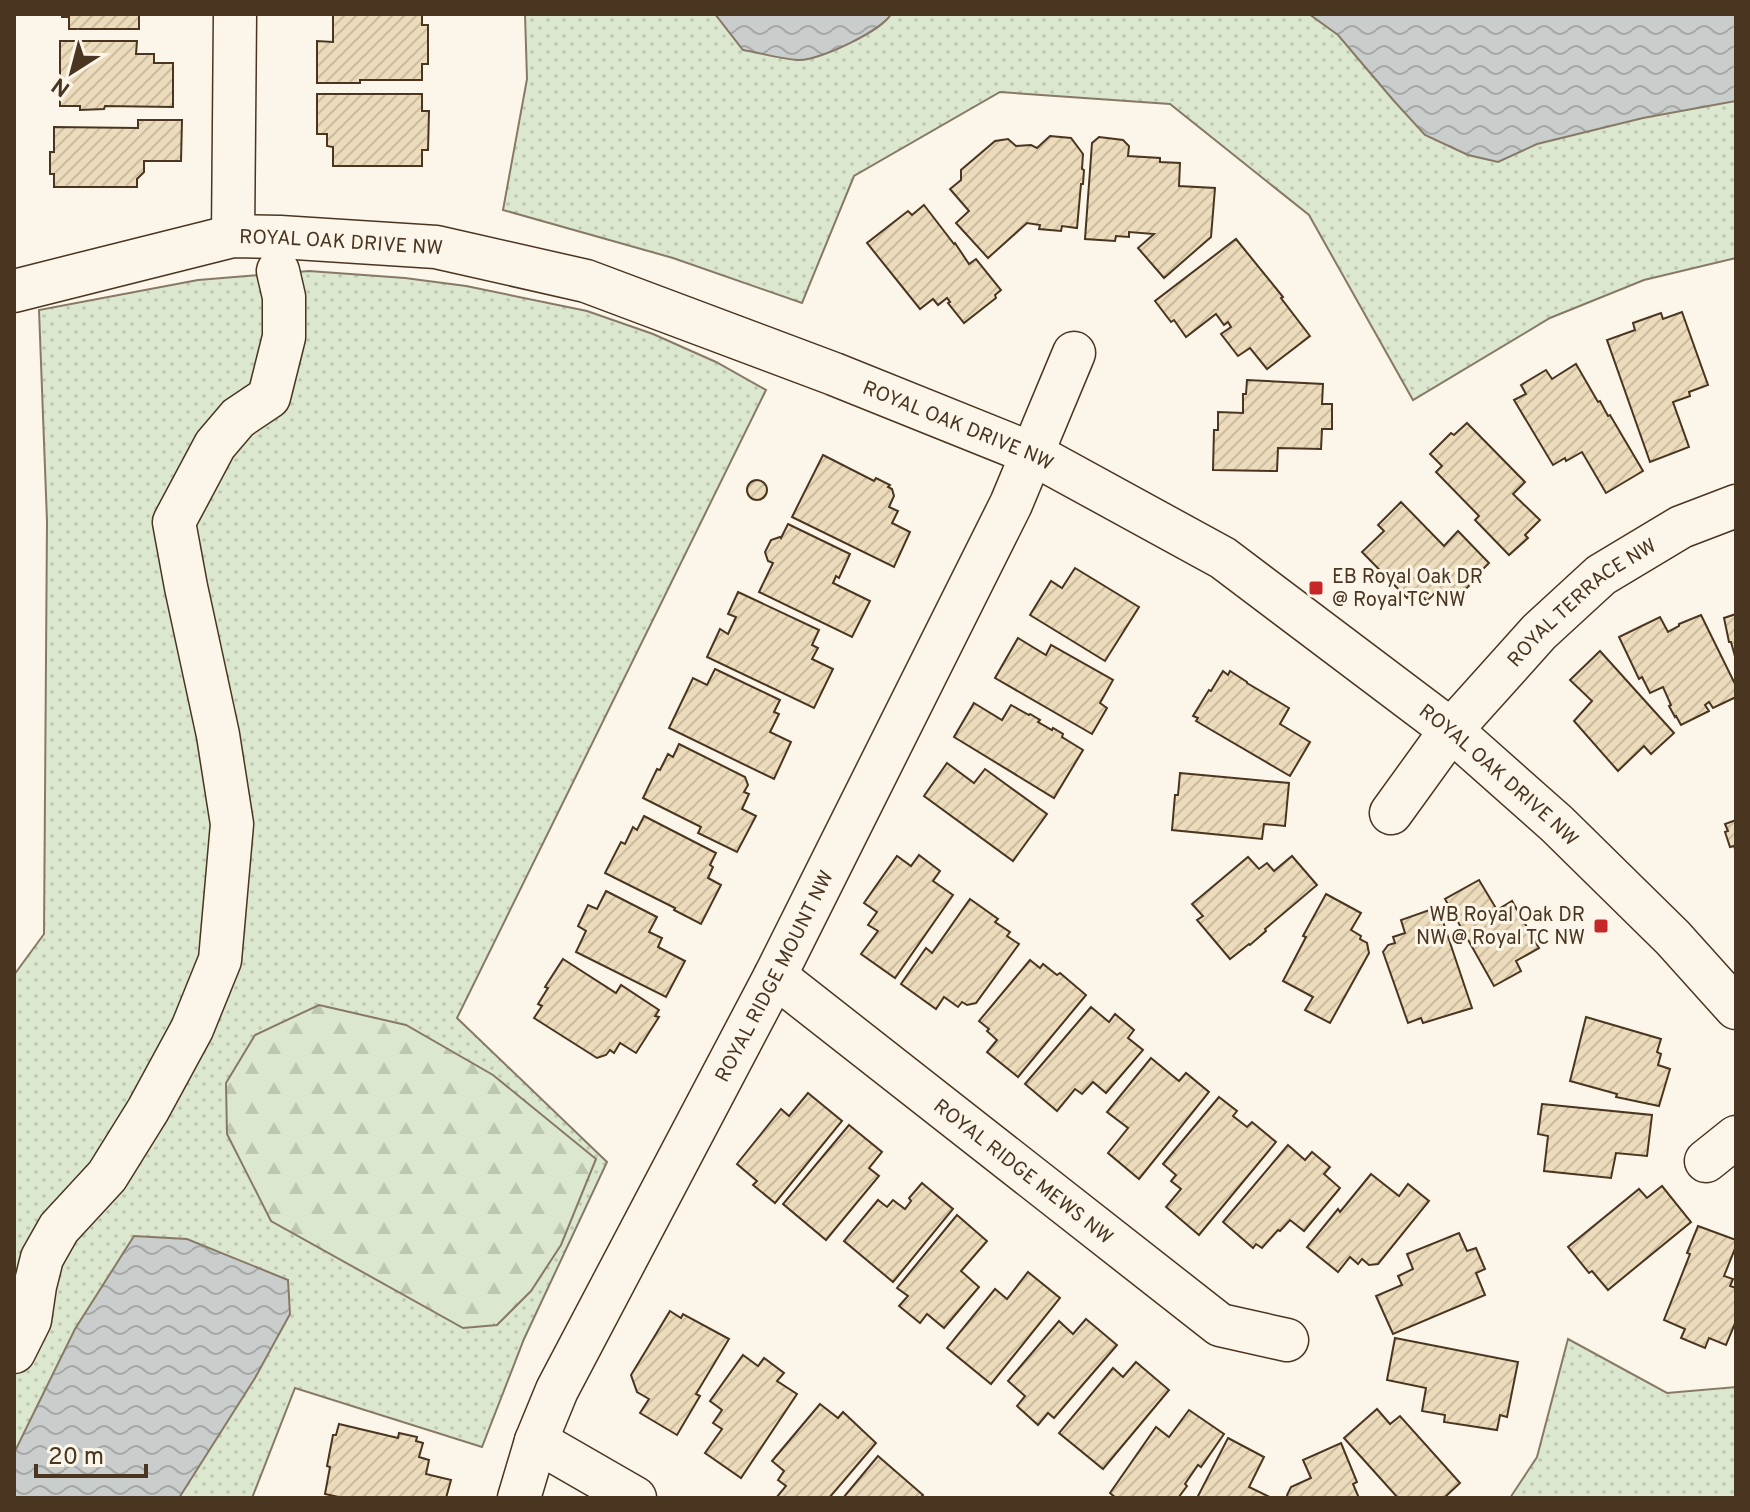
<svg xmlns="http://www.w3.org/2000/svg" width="1750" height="1512" font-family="Overpass,sans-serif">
  <defs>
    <pattern id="grass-dots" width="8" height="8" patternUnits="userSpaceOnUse" patternTransform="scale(2)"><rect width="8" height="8" fill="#dce7d0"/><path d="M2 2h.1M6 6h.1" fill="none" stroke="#bec7b2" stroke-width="1.8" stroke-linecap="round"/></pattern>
    <pattern id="forest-firs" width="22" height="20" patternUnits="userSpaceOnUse" patternTransform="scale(2)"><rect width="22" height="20" fill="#dce7d0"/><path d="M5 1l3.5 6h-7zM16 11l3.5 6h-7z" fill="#bec7b2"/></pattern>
    <pattern id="water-waves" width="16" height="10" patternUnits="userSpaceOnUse" patternTransform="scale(2)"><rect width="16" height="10" fill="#c9cecd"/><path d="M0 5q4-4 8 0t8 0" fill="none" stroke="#a5a8a6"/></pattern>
    <pattern id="building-hatch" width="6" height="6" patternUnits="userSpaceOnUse" patternTransform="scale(2)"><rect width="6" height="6" fill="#ecdcbc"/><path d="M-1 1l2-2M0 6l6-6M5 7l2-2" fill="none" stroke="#ccbda1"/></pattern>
  </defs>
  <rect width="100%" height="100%" fill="#fbf6e9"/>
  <g fill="url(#grass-dots)" stroke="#887966" stroke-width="2">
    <polygon points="525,14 1736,14 1736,258 1644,280 1550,318 1413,400 1309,215 1170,104 1000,92 854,176 802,303 673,258 503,210 527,79"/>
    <polygon points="309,271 405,278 466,286 587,311 653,334 716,362 766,390 457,1018 607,1162 524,1339 482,1447 295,1388 252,1498 14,1498 14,975 44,934 47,521 39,310 198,280"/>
    <polygon points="1568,1339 1667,1393 1736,1387 1736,1498 1510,1498 1537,1457"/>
  </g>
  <polygon fill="url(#forest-firs)" stroke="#887966" stroke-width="2" points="319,1005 406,1025 493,1075 596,1159 561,1245 531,1291 497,1325 463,1328 271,1221 227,1134 226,1083 255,1035"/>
  <g fill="url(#water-waves)" stroke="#887966" stroke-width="2">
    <path d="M715,14H891C882,31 816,62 798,60C780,59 761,53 743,50Z"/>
    <polygon points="1309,14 1736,14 1736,101 1643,118 1537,144 1498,162 1468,155 1425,135 1394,101 1338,35"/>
    <polygon points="134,1236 187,1239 288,1280 290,1314 255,1378 179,1498 14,1498 14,1453 75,1329"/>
  </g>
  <g fill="url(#building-hatch)" stroke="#4a3520" stroke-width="2">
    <polygon points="62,14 139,14 139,29 69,29 69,17 62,17"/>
    <polygon points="333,14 422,14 422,25 428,25 428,64 422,64 422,80 360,80 360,83 317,83 317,41 333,42"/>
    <polygon points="60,41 137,41 136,54 154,54 154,63 173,63 173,107 105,106 104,109 80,110 80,106 60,106"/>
    <polygon points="317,94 422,94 422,111 429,111 428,150 422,150 422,166 333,166 333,147 327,146 327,134 317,134"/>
    <polygon points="138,120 182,120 181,161 144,161 144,172 137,179 137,187 54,187 54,174 50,174 50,152 54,152 54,127 138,128"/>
    <polygon points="1050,136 1071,138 1083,154 1082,169 1084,170 1083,184 1081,184 1077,228 1062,226 1061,231 1039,229 1040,225 1027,223 988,258 956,223 969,211 950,189 961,180 961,170 995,141 1008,139 1016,146 1031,145 1037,148"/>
    <polygon points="1099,137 1123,140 1129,146 1128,156 1160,158 1160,162 1180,163 1179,186 1215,188 1211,237 1164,278 1138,248 1154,234 1129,232 1129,237 1116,236 1115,241 1085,239 1092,143"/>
    <polygon points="924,205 954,244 955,243 969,264 976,259 1001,290 995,295 996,298 964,323 948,303 950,302 947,298 938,305 933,299 920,309 867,243 908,211 912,215"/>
    <polygon points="1236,239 1283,297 1281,298 1310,336 1267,369 1250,348 1238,356 1221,334 1231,327 1228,322 1224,325 1216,314 1186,337 1174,320 1171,322 1155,301"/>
    <polygon points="1682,312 1708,385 1689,392 1690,396 1673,402 1689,447 1650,462 1607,340 1635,330 1633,323 1661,313 1663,319"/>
    <polygon points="1576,364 1598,402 1600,401 1608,416 1610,415 1643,471 1606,493 1582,452 1566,461 1565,458 1553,465 1514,400 1526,394 1521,385 1546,370 1552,379"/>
    <polygon points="1247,380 1323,384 1322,404 1332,404 1332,429 1322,429 1321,449 1278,448 1277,471 1213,470 1214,430 1218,430 1218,412 1243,413 1243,394 1246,394"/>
    <polygon points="1467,423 1525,482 1513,494 1540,520 1525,535 1528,538 1509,555 1475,520 1479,516 1436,472 1442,466 1430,454 1451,433 1454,435"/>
    <polygon points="823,455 874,481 876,478 890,485 888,487 892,489 894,496 889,507 898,511 892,523 910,532 894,567 792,517"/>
    <circle cx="757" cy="490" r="10"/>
    <polygon points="1401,502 1444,546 1458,531 1489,563 1475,577 1477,578 1448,606 1435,593 1427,601 1415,589 1407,598 1362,552 1384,531 1378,525"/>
    <polygon points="788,524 850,554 839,578 836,576 833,583 870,601 852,637 759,592 773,563 768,561 765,552 771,540 780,537 781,538"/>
    <polygon points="1075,568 1139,607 1105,661 1030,615 1051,581 1062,588"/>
    <polygon points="738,592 819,630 812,645 818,648 812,659 833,669 814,708 707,657 720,629 728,634 736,617 728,614"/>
    <polygon points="1736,614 1736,660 1731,642 1729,642 1724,618"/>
    <polygon points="1701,615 1736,686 1736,697 1713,708 1709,702 1705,705 1709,711 1681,725 1676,716 1675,717 1669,706 1671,705 1663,687 1650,693 1642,677 1639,679 1619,637 1660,617 1668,632 1679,626 1679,624"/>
    <polygon points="1018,638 1046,655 1051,645 1113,680 1100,703 1107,708 1092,734 995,678"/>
    <polygon points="1600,651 1674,733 1651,754 1644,746 1618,771 1574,721 1592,701 1570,680"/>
    <polygon points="715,669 780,700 774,712 779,714 770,732 791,742 774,779 669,728 693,678 707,685"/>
    <polygon points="1223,671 1228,675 1230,671 1247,682 1247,683 1289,708 1280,724 1310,742 1290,776 1196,721 1198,718 1193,716 1209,690 1211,691"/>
    <polygon points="974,703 1002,720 1011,705 1029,715 1030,714 1040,720 1038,722 1052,730 1053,728 1063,734 1062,737 1083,750 1054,798 954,737"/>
    <polygon points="679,744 745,777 748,785 744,792 749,794 742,809 756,816 737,852 698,833 701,827 643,798 657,769 660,770 668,754 673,757"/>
    <polygon points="947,763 974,783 985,769 1047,814 1013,861 924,796"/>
    <polygon points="1180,773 1289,783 1285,826 1264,824 1262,839 1172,830 1175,795 1178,795"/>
    <polygon points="644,816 716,853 710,865 713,867 708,878 721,885 701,924 674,910 675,908 605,873 621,842 625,844 633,827 637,830"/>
    <polygon points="1736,820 1736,852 1734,846 1730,847 1725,832 1728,831 1725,824"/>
    <polygon points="919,855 940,871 933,881 953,895 895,978 861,954 878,931 868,925 877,912 864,903 897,856 911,866"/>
    <polygon points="1292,856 1317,885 1265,929 1266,931 1250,945 1249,944 1230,959 1197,920 1203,916 1192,904 1248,857 1259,869 1267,863 1274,871"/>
    <polygon points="1479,880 1497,910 1512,901 1539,948 1516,961 1521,971 1494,986 1445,899"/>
    <polygon points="606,891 657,917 649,932 662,938 658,947 685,961 666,997 576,952 586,931 578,926 588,905 597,909"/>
    <polygon points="1326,894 1361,913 1351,930 1361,936 1360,939 1367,943 1369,953 1330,1023 1305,1010 1313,997 1283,981 1306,937 1303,936"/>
    <polygon points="970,899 998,919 995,922 1010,932 1007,936 1019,944 976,1003 967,1005 962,1002 958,1007 944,997 936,1009 901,984 926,948 932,953"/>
    <polygon points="1438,907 1472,1008 1423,1023 1421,1018 1408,1023 1383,952 1388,945 1395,943 1393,937 1405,933 1401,920"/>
    <polygon points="563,959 616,993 621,985 659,1010 655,1016 659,1017 636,1053 620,1043 614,1053 610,1050 606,1055 597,1058 534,1018 542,1006 538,1004 548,988 545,987"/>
    <polygon points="1030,960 1040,968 1043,964 1057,975 1060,973 1086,995 1018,1077 987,1052 997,1040 987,1031 989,1029 979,1021"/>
    <polygon points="1091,1007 1109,1022 1115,1014 1134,1030 1128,1038 1143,1050 1106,1093 1093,1082 1082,1094 1075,1089 1057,1111 1025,1084"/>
    <polygon points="1586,1017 1661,1039 1657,1052 1661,1054 1658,1065 1670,1069 1659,1106 1616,1097 1617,1094 1570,1081"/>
    <polygon points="1151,1058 1179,1081 1186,1073 1209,1092 1139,1179 1108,1153 1128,1128 1107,1112"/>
    <polygon points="808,1093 842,1121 775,1203 753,1185 757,1181 737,1164 781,1109 789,1116"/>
    <polygon points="1219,1097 1237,1111 1233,1116 1247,1127 1252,1122 1276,1142 1199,1235 1166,1207 1181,1189 1171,1181 1176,1175 1163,1164"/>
    <polygon points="1542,1104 1652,1115 1647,1156 1616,1153 1611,1178 1544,1171 1548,1136 1538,1134"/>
    <polygon points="849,1125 882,1152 869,1168 879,1176 826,1240 783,1204"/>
    <polygon points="1288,1145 1305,1160 1312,1152 1330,1167 1324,1174 1340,1188 1304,1231 1290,1220 1280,1231 1278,1230 1262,1248 1256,1244 1253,1248 1223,1222"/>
    <polygon points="1371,1174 1399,1196 1408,1184 1429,1201 1378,1264 1369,1265 1362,1259 1358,1264 1350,1257 1338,1272 1307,1247 1338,1209 1340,1212"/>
    <polygon points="922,1183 953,1209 893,1282 844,1241 878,1200 887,1207 893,1200 905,1209 911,1201 909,1198"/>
    <polygon points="1662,1186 1691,1222 1608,1290 1592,1271 1589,1273 1568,1247 1639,1189 1647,1198"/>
    <polygon points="957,1215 987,1241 961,1271 979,1287 944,1328 927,1314 920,1323 899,1306 908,1296 897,1288"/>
    <polygon points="1698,1226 1736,1240 1736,1246 1724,1276 1733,1279 1730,1286 1736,1288 1736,1321 1726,1345 1709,1338 1705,1348 1681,1338 1685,1329 1664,1320 1690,1254 1687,1253"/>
    <polygon points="1459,1233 1467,1251 1476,1248 1485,1269 1476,1273 1485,1295 1393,1334 1376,1296 1402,1285 1398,1276 1413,1269 1407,1254"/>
    <polygon points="1028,1272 1060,1298 991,1384 947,1348 995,1289 1007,1299"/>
    <polygon points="670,1311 681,1318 683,1314 729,1339 696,1394 700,1396 677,1435 640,1413 649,1399 637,1392 631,1375"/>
    <polygon points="1086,1319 1117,1345 1054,1418 1048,1413 1038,1425 1017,1406 1025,1396 1008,1381 1059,1321 1073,1334"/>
    <polygon points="1395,1338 1518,1362 1507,1417 1500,1415 1497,1430 1444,1422 1445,1415 1422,1411 1426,1388 1387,1380"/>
    <polygon points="743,1355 758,1366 764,1358 784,1373 777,1381 797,1394 741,1478 705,1453 722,1429 713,1423 722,1410 710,1401"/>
    <polygon points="1136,1362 1169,1390 1103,1469 1059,1433 1113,1368 1123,1377"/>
    <polygon points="820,1404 838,1418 843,1412 876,1443 829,1498 776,1498 786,1486 778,1480 784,1471 772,1461"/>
    <polygon points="1377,1409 1390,1424 1400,1416 1460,1483 1444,1498 1398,1498 1344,1438"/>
    <polygon points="1189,1410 1224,1434 1201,1467 1198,1465 1185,1484 1187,1486 1178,1498 1116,1498 1110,1493 1156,1427 1169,1437"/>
    <polygon points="339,1424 398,1438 399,1433 417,1437 416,1441 423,1443 419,1457 429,1460 426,1474 451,1480 446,1498 343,1498 325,1494 330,1467 327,1466 333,1435 336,1435"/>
    <polygon points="1228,1438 1264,1457 1249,1487 1272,1498 1197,1498"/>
    <polygon points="1341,1443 1357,1482 1353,1484 1359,1498 1288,1498 1287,1495 1291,1487 1311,1478 1303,1460"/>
    <polygon points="878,1456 923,1495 920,1498 843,1498"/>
  </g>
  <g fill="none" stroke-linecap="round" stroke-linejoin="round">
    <g stroke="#4a3520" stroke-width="45">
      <g id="minor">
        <polyline points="233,236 235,14"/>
        <path id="s1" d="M14,291L233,236L280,237L436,247L586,281L834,374L1033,454L1223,558L1451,730L1557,824L1673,938L1736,1008"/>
        <path id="s2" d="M1391,813L1451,730L1539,632L1601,575L1681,527L1736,506"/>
        <path id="s3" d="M775,976L1220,1325L1287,1340"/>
        <polyline points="1706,1161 1736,1137"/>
        <polyline points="14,1352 30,1320 35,1286 42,1258 59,1228 107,1176 148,1110 192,1029 220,960 232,824 218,735 186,587 174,522 215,445 238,418 269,397 284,337 284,297 278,271"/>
        <polyline points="536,1441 635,1498"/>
        <path id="s4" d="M519,1498L536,1441L557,1390L775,976L1011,504L1074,353"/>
      </g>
    </g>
    <use href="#minor" stroke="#fbf6e9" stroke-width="42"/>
  </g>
  <g fill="#c62828" stroke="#fbf6e9" stroke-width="3">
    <rect x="1308" y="580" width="16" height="16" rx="4"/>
    <rect x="1593" y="918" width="16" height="16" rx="4"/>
  </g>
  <g text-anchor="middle" stroke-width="6" stroke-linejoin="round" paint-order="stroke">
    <g font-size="20" fill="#4a3520" stroke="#fbf6e9">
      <text dy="7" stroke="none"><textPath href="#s1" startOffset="334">ROYAL OAK DRIVE NW</textPath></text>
      <text dy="7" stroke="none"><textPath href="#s1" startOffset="982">ROYAL OAK DRIVE NW</textPath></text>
      <text dy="7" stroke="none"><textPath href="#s2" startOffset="286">ROYAL TERRACE NW</textPath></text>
      <text dy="7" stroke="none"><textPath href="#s1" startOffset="1630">ROYAL OAK DRIVE NW</textPath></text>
      <text dy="7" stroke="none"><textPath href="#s4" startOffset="582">ROYAL RIDGE MOUNT NW</textPath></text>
      <text dy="7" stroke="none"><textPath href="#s3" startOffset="316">ROYAL RIDGE MEWS NW</textPath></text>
    </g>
    <g font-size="20" fill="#4a3520" stroke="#fbf6e9" text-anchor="start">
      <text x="1332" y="583">EB Royal Oak DR<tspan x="1332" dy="23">@ Royal TC NW</tspan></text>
      <text x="1585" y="921" text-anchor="end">WB Royal Oak DR<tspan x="1585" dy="23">NW @ Royal TC NW</tspan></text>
    </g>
  </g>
  <rect width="1750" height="1512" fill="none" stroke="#4a3520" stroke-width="32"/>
  <g transform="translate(72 72) rotate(216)" stroke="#fbf6e9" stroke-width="6" paint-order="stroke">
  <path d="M0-6L14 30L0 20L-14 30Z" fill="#4a3520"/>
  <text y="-12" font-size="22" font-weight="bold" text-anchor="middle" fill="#4a3520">N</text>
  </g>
  <path d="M36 1464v12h110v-12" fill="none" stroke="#4a3520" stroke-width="4"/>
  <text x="48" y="1464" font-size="24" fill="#4a3520" stroke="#fbf6e9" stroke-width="6" paint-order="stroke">20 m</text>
</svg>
